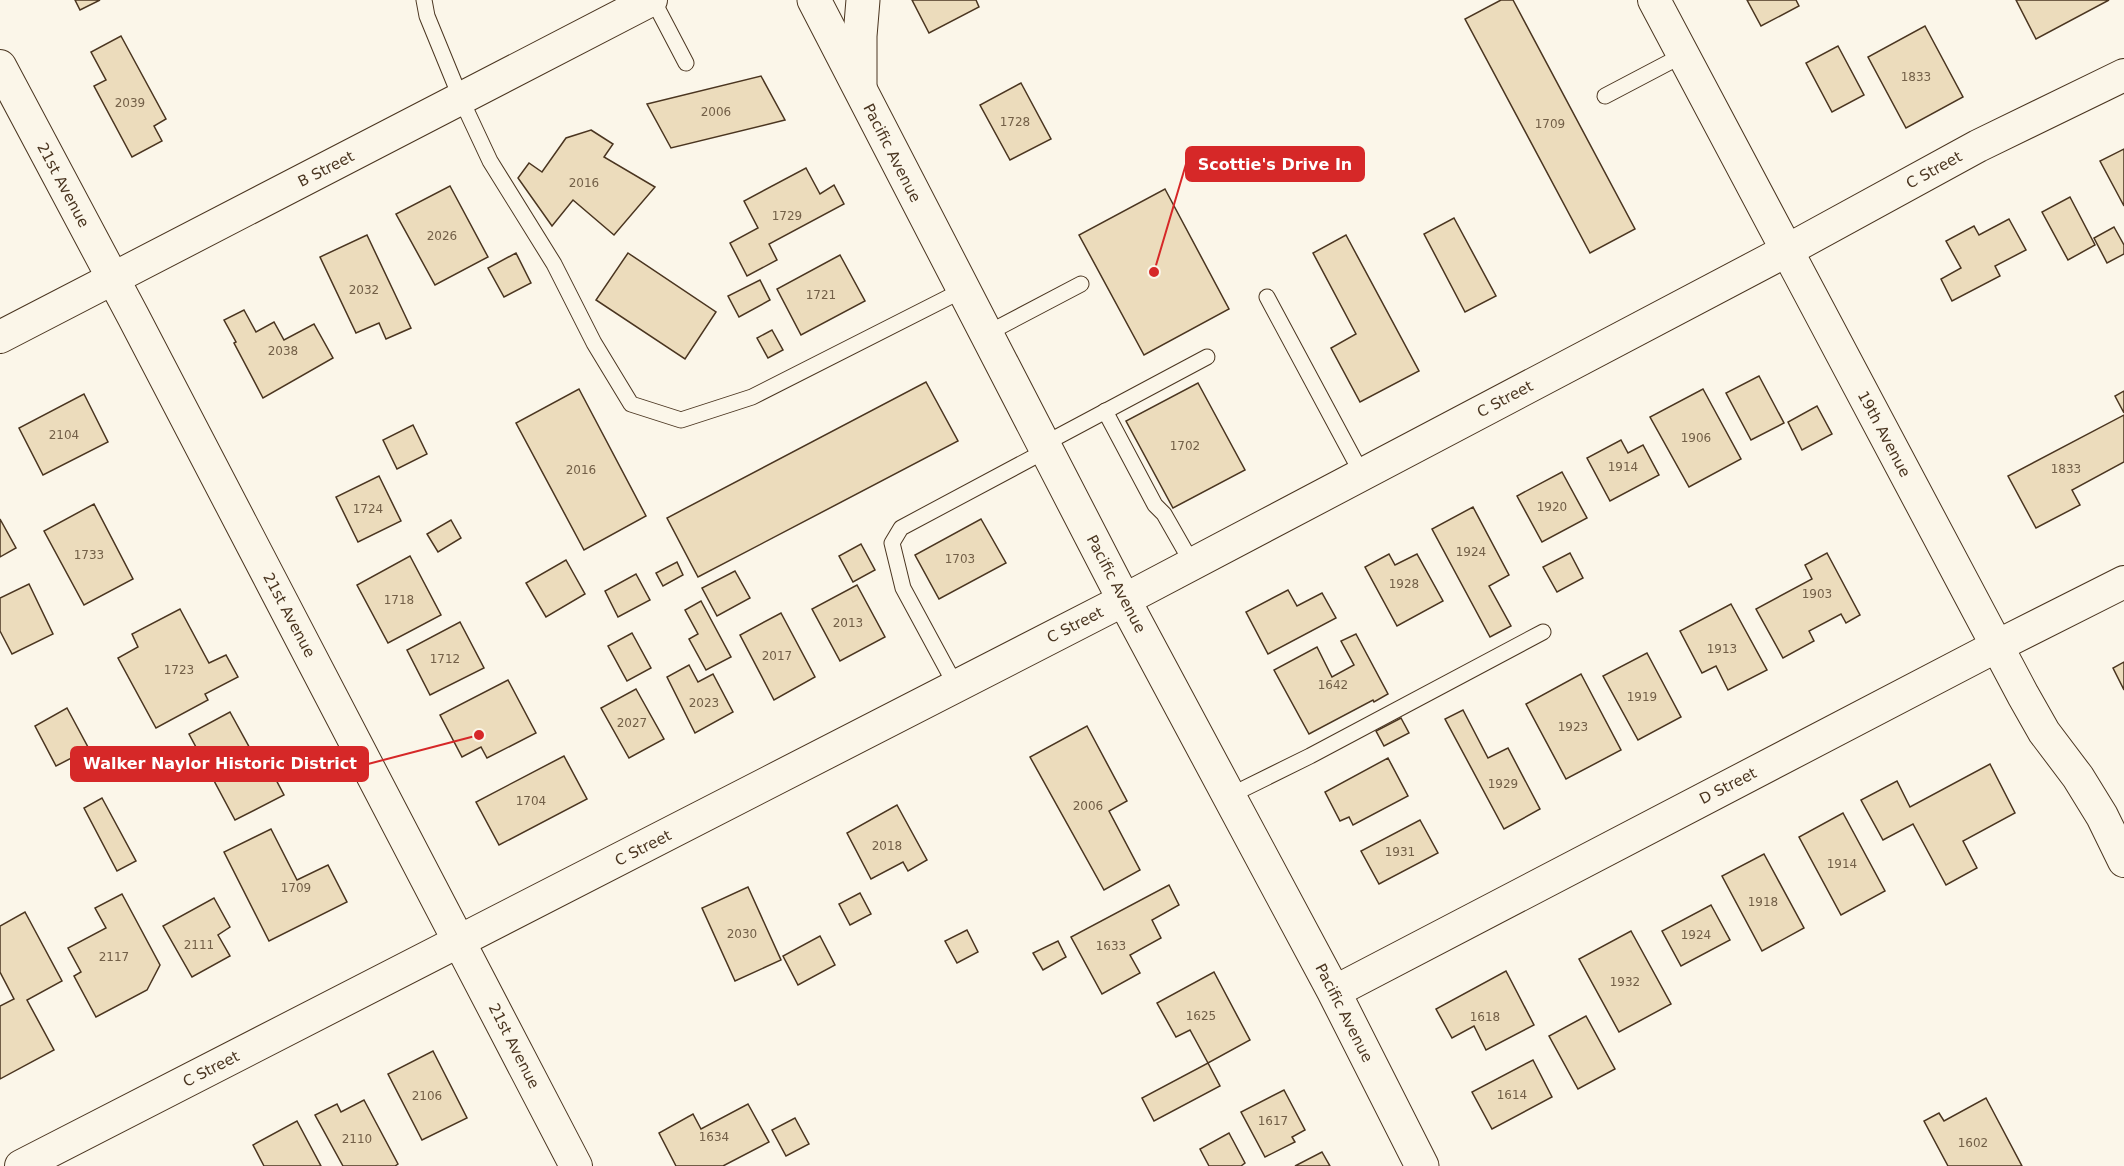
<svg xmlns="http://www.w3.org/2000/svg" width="2124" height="1166" font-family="'DejaVu Sans',sans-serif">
  <rect width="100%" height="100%" fill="#fbf6e9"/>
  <g fill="#ecdcbc" stroke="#4a3520" stroke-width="1.5">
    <polygon points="75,0 100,0 80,10"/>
    <polygon points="912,0 976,0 979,7 929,33"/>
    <polygon points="1501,0 1513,0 1635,229 1590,253 1465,19"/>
    <polygon points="1747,0 1796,0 1799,6 1761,26"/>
    <polygon points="2016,0 2109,0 2036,39"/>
    <polygon points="1925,26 1963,97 1906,128 1868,57"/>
    <polygon points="121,36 166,119 154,126 162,141 132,157 94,86 106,80 91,52"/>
    <polygon points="1838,46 1864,95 1832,112 1806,63"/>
    <polygon points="761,76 785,120 671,148 647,104"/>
    <polygon points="1021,83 1051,139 1010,160 980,105"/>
    <polygon points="591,130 613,144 604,157 655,187 614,235 573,200 552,226 518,178 529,163 542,172 566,138"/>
    <polygon points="2124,149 2124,206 2100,161"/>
    <polygon points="806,168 820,194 834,185 844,204 769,244 777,260 747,276 730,243 758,228 744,201"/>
    <polygon points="450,186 488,257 435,285 396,214"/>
    <polygon points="1165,189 1229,309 1144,355 1079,235"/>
    <polygon points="2070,197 2095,245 2068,260 2042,212"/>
    <polygon points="1454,218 1496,296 1465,312 1424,234"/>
    <polygon points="2009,219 2026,250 1995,266 2000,276 1952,301 1941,279 1961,268 1946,241 1974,226 1979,235"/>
    <polygon points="2114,227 2124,245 2124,254 2107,263 2094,238"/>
    <polygon points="367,235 411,328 386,339 379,323 356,333 320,257"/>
    <polygon points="1346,235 1419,371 1360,402 1331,348 1356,334 1313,253"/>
    <polygon points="516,253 531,283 504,297 488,268"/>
    <polygon points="628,253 716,312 685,359 596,300"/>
    <polygon points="840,255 865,301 801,335 777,289"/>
    <polygon points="760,280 770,300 739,317 728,296"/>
    <polygon points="244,310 256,332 274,322 284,340 314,324 333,358 263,398 234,343 236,342 224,320"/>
    <polygon points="772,330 783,350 768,358 757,338"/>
    <polygon points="1759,376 1784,423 1751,440 1726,393"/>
    <polygon points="926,382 958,441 698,577 667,518"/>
    <polygon points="1198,383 1245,470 1173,508 1126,421"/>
    <polygon points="579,389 646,516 584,550 516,423"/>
    <polygon points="1703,389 1741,459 1689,487 1650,417"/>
    <polygon points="2124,391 2124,413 2115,396"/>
    <polygon points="84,394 108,442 43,475 19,428"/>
    <polygon points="1817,406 1832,434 1802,450 1788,422"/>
    <polygon points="2124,415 2124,462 2072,490 2080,505 2036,528 2008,476"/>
    <polygon points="413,425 427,454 397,469 383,440"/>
    <polygon points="1621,440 1628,453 1643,445 1659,475 1610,501 1587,458"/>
    <polygon points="1562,472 1587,518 1542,542 1517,496"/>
    <polygon points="379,476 401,521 358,542 336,497"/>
    <polygon points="94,504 133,579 84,605 44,531"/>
    <polygon points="1473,507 1509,575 1489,586 1511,626 1490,637 1432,529"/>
    <polygon points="0,519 16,548 0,557"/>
    <polygon points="981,519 1006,563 939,599 915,555"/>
    <polygon points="451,520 461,538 438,552 427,534"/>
    <polygon points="861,544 875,570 853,582 839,556"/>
    <polygon points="1570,553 1583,578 1557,592 1543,567"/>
    <polygon points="1827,553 1860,615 1846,623 1841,614 1809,631 1814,641 1783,658 1756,609 1812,579 1805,565"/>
    <polygon points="1389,554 1395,565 1417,554 1443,601 1397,626 1365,567"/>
    <polygon points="410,556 441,615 388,643 357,585"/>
    <polygon points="566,560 585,594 546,617 526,583"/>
    <polygon points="677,562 683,575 663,586 656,573"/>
    <polygon points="735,571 750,598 717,616 702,588"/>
    <polygon points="636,574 650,600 618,617 605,591"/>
    <polygon points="29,584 53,634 12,654 0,631 0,598"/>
    <polygon points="857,585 885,637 840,661 812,609"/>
    <polygon points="1288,590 1297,606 1322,593 1336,618 1268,654 1246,612"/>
    <polygon points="701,601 731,657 706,670 689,639 698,634 685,610"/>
    <polygon points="1731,604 1767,670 1728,690 1716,666 1702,673 1680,631"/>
    <polygon points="180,609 209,663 226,655 238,677 205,694 208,700 156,728 118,658 138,647 132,634"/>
    <polygon points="781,613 815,677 774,700 740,635"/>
    <polygon points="460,622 484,668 430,695 407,650"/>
    <polygon points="632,633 651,668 627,681 608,646"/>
    <polygon points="1356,634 1388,694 1374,702 1373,700 1309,734 1274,670 1317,647 1332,677 1354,665 1341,641"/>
    <polygon points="1647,653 1681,717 1638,740 1603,676"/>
    <polygon points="2124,662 2124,690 2113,668"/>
    <polygon points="689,665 698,682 713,674 733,712 695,733 667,677"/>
    <polygon points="1581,674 1621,750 1566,779 1526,704"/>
    <polygon points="508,680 536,733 487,758 481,747 462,757 440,715"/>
    <polygon points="636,689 664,739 629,758 601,708"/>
    <polygon points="67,708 89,749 56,766 35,726"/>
    <polygon points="1463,710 1488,758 1508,748 1540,809 1504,829 1445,719"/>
    <polygon points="230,712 258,763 265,759 284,795 235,820 189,734"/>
    <polygon points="1401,718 1409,733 1384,746 1376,731"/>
    <polygon points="1087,726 1127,801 1109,811 1140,870 1104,890 1030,757"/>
    <polygon points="564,756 587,799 499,845 476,802"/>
    <polygon points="1388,758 1408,796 1353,825 1349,817 1340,821 1325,792"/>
    <polygon points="1990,764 2015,813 1963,841 1977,868 1946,885 1913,824 1883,840 1861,800 1897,781 1910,807"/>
    <polygon points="102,798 136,861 117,871 84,808"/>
    <polygon points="897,805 927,860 908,871 903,862 871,879 847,833"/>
    <polygon points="1843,813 1885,891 1841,915 1799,837"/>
    <polygon points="1420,820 1438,853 1379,884 1361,851"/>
    <polygon points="271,829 297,880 328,865 347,902 269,941 224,852"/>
    <polygon points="1764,854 1804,928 1762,951 1722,876"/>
    <polygon points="1169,885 1179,905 1152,920 1161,938 1130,955 1140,973 1102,994 1071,937"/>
    <polygon points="748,887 781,960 735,981 702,908"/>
    <polygon points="860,893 871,914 850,925 839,904"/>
    <polygon points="122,894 160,965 147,990 96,1017 74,976 81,972 68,948 106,928 95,908"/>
    <polygon points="214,898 230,927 218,935 230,956 192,977 163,926"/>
    <polygon points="1711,905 1730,940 1681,966 1662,931"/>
    <polygon points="25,912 62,981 27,1000 54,1050 0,1079 0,1006 14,999 0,972 0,926"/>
    <polygon points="967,930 978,952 957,963 945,941"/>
    <polygon points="1631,931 1671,1004 1619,1032 1579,959"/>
    <polygon points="820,936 835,965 798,985 783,956"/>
    <polygon points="1058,941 1066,957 1043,970 1033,953"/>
    <polygon points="1506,971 1534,1025 1486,1050 1474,1026 1452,1038 1436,1009"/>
    <polygon points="1214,972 1250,1040 1208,1063 1190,1030 1176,1037 1157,1003"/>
    <polygon points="1586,1016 1615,1069 1578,1089 1549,1036"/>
    <polygon points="433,1051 467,1118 422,1140 388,1074"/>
    <polygon points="1533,1060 1552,1097 1492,1129 1472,1092"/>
    <polygon points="1208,1063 1220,1086 1154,1121 1142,1098"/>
    <polygon points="1284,1090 1305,1130 1292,1137 1295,1142 1265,1157 1241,1112"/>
    <polygon points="1986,1098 2022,1166 1948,1166 1924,1121 1939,1113 1944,1121"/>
    <polygon points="364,1100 398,1164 395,1166 343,1166 315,1115 337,1104 341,1112"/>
    <polygon points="748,1104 769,1142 723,1166 676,1166 659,1133 693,1114 701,1129"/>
    <polygon points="795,1118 809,1144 786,1156 772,1130"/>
    <polygon points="297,1121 321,1166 264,1166 253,1145"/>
    <polygon points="1229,1133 1245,1163 1241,1166 1209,1166 1200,1149"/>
    <polygon points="1322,1152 1330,1166 1295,1166"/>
  </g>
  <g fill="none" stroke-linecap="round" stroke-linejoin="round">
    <g stroke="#4a3520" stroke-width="17">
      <g id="service">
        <polyline points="424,0 427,16 461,99 490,161 554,264 594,343 631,404 681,420 752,397 963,290"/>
        <polyline points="653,0 686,63"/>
        <polyline points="1605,96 1683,55"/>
        <polyline points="1267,297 1362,474"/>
        <polyline points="986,334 1081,284"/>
        <polyline points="1105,411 1155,505 1164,514 1192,563"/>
        <polyline points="1044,444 1207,357"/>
        <polyline points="956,686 903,588 892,543 901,528 1047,450"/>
        <polyline points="1229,796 1310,756 1543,632"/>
      </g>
    </g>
    <g stroke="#4a3520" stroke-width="34">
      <g id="minor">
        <polyline points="1654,0 2023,695 2044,732 2078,777 2102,816 2124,861"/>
        <polyline points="0,66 133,316 576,1166"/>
        <polyline points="0,337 651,0"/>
        <polyline points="1334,992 1997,646 2124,582"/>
        <polyline points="21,1166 1124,600 1786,251 1978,146 2124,75"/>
      </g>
    </g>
    <g stroke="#4a3520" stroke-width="35">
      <g id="secondary">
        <polyline points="814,0 1124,600 1334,992 1422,1166"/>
        <polyline points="860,85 860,36 863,0"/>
      </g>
    </g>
    <use href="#service" stroke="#fbf6e9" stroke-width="15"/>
    <use href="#minor" stroke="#fbf6e9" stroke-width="32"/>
    <use href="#secondary" stroke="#fbf6e9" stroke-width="33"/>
  </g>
  <g text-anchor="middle" stroke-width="4.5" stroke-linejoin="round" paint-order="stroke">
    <g font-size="12" fill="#725f47">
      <text x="1916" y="81">1833</text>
      <text x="130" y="107">2039</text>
      <text x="716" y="116">2006</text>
      <text x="1015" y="126">1728</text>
      <text x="1550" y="128">1709</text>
      <text x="584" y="187">2016</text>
      <text x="787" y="220">1729</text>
      <text x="442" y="240">2026</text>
      <text x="364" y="294">2032</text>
      <text x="821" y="299">1721</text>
      <text x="283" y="355">2038</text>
      <text x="64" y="439">2104</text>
      <text x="1696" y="442">1906</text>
      <text x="1185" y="450">1702</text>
      <text x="1623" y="471">1914</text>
      <text x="2066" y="473">1833</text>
      <text x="581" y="474">2016</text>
      <text x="1552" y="511">1920</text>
      <text x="368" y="513">1724</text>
      <text x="1471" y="556">1924</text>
      <text x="89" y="559">1733</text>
      <text x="960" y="563">1703</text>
      <text x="1404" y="588">1928</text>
      <text x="1817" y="598">1903</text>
      <text x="399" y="604">1718</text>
      <text x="848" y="627">2013</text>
      <text x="1722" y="653">1913</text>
      <text x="777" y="660">2017</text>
      <text x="445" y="663">1712</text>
      <text x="179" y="674">1723</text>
      <text x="1333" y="689">1642</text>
      <text x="1642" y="701">1919</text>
      <text x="704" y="707">2023</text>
      <text x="632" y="727">2027</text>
      <text x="1573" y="731">1923</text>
      <text x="1503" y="788">1929</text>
      <text x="531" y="805">1704</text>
      <text x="1088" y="810">2006</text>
      <text x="887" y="850">2018</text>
      <text x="1400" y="856">1931</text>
      <text x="1842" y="868">1914</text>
      <text x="296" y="892">1709</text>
      <text x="1763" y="906">1918</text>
      <text x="742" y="938">2030</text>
      <text x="1696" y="939">1924</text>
      <text x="199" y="949">2111</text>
      <text x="1111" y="950">1633</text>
      <text x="114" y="961">2117</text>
      <text x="1625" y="986">1932</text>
      <text x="1201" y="1020">1625</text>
      <text x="1485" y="1021">1618</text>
      <text x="1512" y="1099">1614</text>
      <text x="427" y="1100">2106</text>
      <text x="1273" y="1125">1617</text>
      <text x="714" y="1141">1634</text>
      <text x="357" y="1143">2110</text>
      <text x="1973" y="1147">1602</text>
    </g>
    <g font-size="15" fill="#4a3520" stroke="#fbf6e9">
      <text transform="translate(892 153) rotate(63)" y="5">Pacific Avenue</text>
      <text transform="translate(326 169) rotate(-27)" y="5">B Street</text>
      <text transform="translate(1934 170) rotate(-29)" y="5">C Street</text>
      <text transform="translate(63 185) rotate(62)" y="5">21st Avenue</text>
      <text transform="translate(1505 399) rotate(-28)" y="5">C Street</text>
      <text transform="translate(1884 434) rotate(62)" y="5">19th Avenue</text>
      <text transform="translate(1116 584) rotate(62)" y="5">Pacific Avenue</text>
      <text transform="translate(289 615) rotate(62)" y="5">21st Avenue</text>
      <text transform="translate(1075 625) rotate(-27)" y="5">C Street</text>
      <text transform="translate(1728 786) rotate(-27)" y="5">D Street</text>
      <text transform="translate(643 848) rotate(-27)" y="5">C Street</text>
      <text transform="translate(1344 1013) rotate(63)" y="5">Pacific Avenue</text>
      <text transform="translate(514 1046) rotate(63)" y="5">21st Avenue</text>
      <text transform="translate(211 1069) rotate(-27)" y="5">C Street</text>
    </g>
  </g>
  <path fill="none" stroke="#d62828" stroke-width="2" d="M1154 272L1186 164M479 735L368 764"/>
  <g fill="#d62828" stroke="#fbf6e9" stroke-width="2">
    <circle cx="1154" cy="272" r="6"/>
    <circle cx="479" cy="735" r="6"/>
  </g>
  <g fill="#d62828" stroke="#d62828" stroke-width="2">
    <rect x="1186" y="147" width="178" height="34" rx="6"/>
    <rect x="71" y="747" width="297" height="34" rx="6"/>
  </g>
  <g font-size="16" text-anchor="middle" font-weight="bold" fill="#fff">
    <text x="1275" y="170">Scottie's Drive In</text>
    <text x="220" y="769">Walker Naylor Historic District</text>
  </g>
</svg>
